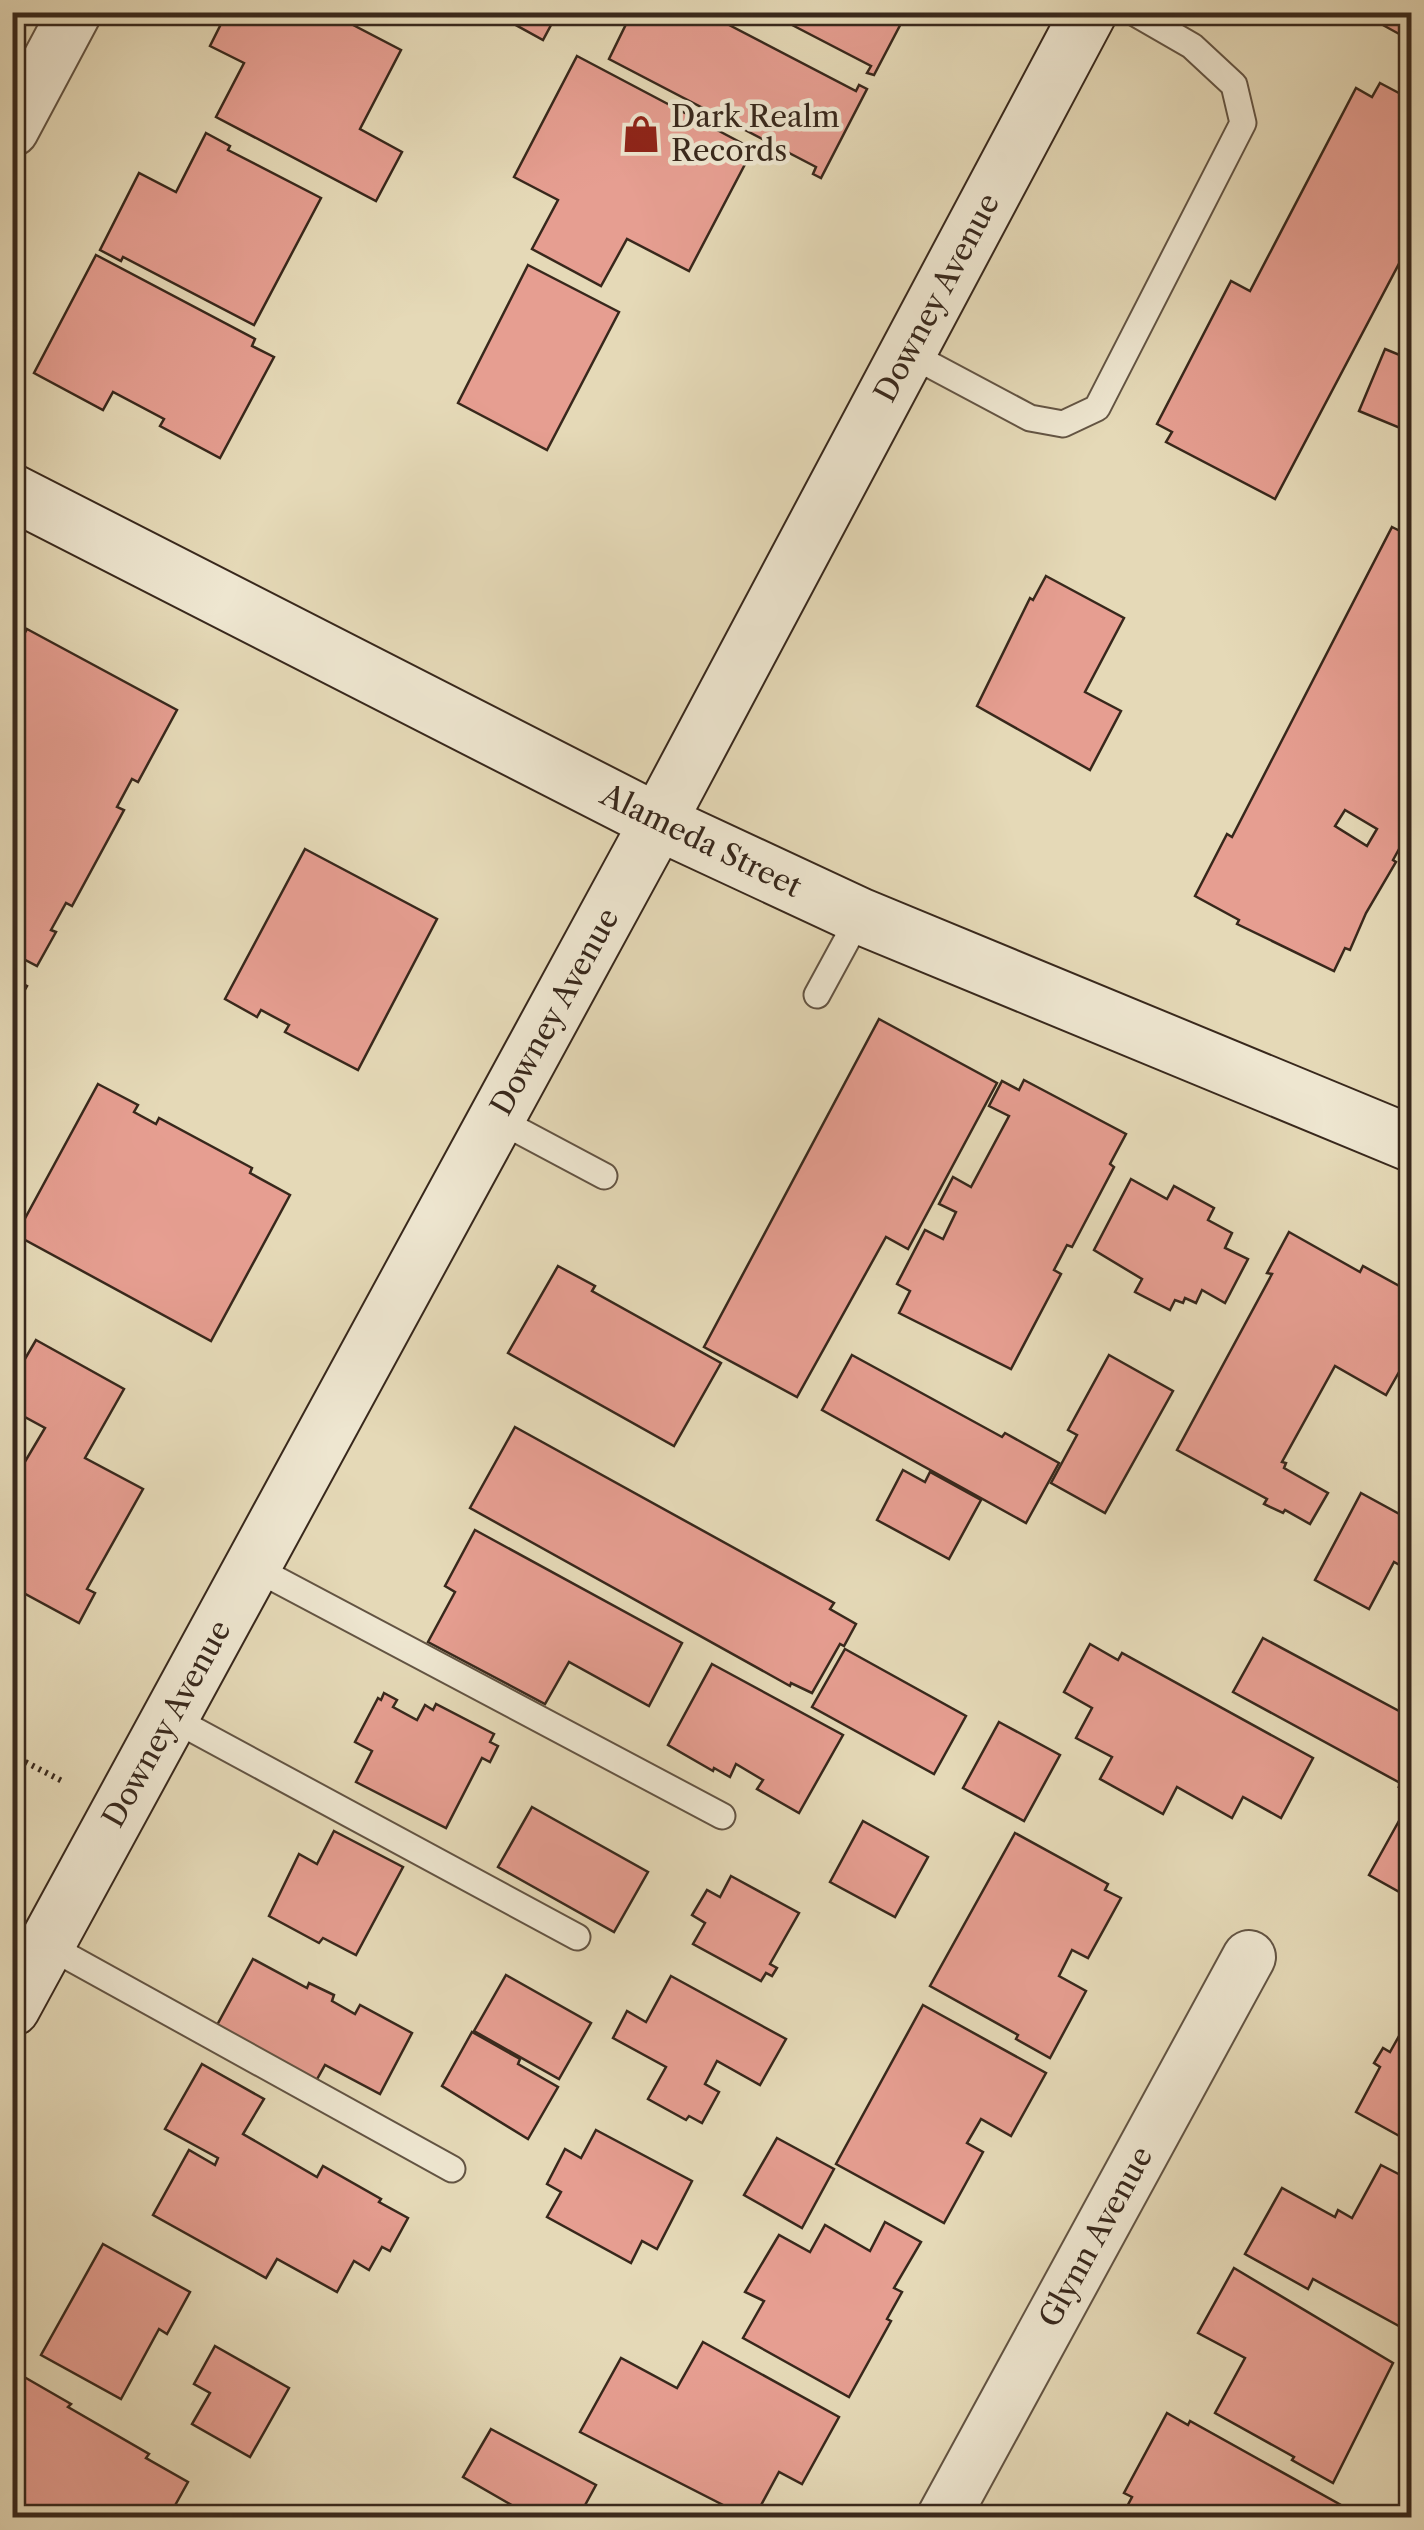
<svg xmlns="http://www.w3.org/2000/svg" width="1424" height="2530" font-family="'Libre Caslon Text',serif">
  <rect width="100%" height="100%" fill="#e5d9b7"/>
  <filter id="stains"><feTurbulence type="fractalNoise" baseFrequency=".002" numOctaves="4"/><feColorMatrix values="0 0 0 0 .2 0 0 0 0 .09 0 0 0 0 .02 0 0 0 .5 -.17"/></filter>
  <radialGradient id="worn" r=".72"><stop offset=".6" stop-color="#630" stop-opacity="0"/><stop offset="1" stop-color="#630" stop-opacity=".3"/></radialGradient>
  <g fill="#e69e91" stroke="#38281c" stroke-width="2.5" fill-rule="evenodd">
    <polygon points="227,12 328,12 401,50 360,129 402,152 376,201 216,117 244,63 210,46"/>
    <polygon points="492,12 558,12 543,40"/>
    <polygon points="632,12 704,12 856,91 859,85 867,89 821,178 813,174 816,167 609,59"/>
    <polygon points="767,12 907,12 874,75 867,73 871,66"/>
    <polygon points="1359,12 1412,12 1412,41"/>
    <polygon points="577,56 753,149 689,271 627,239 601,286 532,249 558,200 514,177"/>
    <polygon points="1380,83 1412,100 1412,239 1275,499 1166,442 1172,432 1157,424 1231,281 1250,291 1356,88 1372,97"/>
    <polygon points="206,133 230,146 228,150 321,198 254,325 123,257 121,261 100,250 139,173 176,192"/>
    <polygon points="96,255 255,339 252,346 274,357 220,458 160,426 164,419 113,392 103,410 34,373"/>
    <polygon points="528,265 619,312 547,450 458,403"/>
    <polygon points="1385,349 1412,360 1412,433 1359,411"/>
    <path d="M1392,527L1412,537V685L1403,700L1412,705V833L1407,842L1404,840L1393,860L1396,862L1366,913L1350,950L1345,948L1334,971L1237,924L1239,920L1195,896L1227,834L1232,837ZM1345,810L1377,829L1367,846L1335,826Z"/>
    <polygon points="1046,576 1124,618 1085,692 1121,711 1090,770 977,706 1030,598 1033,600"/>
    <polygon points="27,629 177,710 138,782 132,779 117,807 124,810 72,906 66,903 51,930 56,932 37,966 12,953 12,656"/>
    <polygon points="305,849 437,919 358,1070 285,1032 289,1025 261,1010 257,1017 225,999"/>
    <polygon points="12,978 27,986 12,1013"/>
    <polygon points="879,1019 997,1083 908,1249 886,1237 797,1397 704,1347"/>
    <polygon points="1024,1080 1126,1134 1110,1164 1114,1167 1072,1247 1067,1245 1054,1270 1061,1274 1011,1369 899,1313 910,1291 897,1284 925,1230 943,1239 956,1212 939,1204 953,1177 971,1187 1009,1116 989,1106 1002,1081 1019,1090"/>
    <polygon points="98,1084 138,1105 134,1112 156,1124 159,1118 252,1168 250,1173 290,1195 211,1341 16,1235"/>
    <polygon points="1131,1179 1167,1199 1174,1186 1214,1208 1208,1220 1232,1233 1225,1248 1248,1259 1225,1303 1202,1290 1196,1303 1185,1298 1183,1303 1175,1300 1170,1310 1135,1292 1142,1279 1094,1250"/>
    <polygon points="1289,1232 1360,1272 1363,1266 1412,1293 1412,1349 1386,1395 1335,1366 1282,1462 1286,1463 1284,1468 1328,1493 1310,1524 1285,1510 1283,1513 1264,1504 1267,1499 1177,1450 1272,1274 1267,1273"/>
    <polygon points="558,1266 595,1286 592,1291 721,1363 674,1446 508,1353"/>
    <polygon points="36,1340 124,1389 85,1458 143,1489 87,1589 95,1593 79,1623 20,1591 22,1588 12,1583 12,1462 23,1465 45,1428 12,1410 12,1381"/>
    <polygon points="852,1355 1002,1437 1005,1433 1059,1463 1026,1523 822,1410"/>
    <polygon points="1109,1355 1173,1391 1105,1513 1051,1483 1077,1435 1068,1430"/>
    <polygon points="515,1427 834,1603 830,1609 856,1624 844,1646 840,1644 812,1693 791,1683 790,1686 470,1508"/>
    <polygon points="903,1470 925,1482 930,1472 981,1500 949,1559 877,1520"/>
    <polygon points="1361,1493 1405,1517 1412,1505 1412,1572 1394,1562 1369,1609 1315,1580"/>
    <polygon points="475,1530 682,1643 649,1706 569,1662 545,1704 428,1642 455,1592 445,1586"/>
    <polygon points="1263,1638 1412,1718 1412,1794 1399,1787 1402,1784 1233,1692"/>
    <polygon points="1090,1644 1118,1660 1122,1653 1313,1758 1281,1818 1243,1797 1232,1818 1177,1787 1163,1814 1100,1779 1112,1757 1076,1738 1092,1708 1064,1692"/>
    <polygon points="845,1649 966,1716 934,1774 812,1707"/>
    <polygon points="712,1664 843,1735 799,1813 757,1789 763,1780 736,1764 730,1777 714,1768 713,1771 668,1745"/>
    <polygon points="384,1693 397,1700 393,1707 417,1720 425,1705 433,1710 436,1704 494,1734 490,1742 498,1746 490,1762 482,1758 446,1828 356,1782 372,1751 355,1742 378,1698 381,1700"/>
    <polygon points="999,1722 1060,1755 1024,1821 963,1788"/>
    <polygon points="532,1807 648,1872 614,1932 498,1867"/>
    <polygon points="1405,1810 1412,1813 1412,1899 1369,1875"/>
    <polygon points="863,1821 928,1857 895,1917 830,1882"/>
    <polygon points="334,1831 403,1867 356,1955 323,1938 319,1943 269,1916 299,1854 317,1864"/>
    <polygon points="1015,1833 1108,1884 1105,1890 1121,1898 1088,1958 1072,1950 1059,1976 1086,1991 1050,2058 1016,2039 1018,2035 930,1986"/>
    <polygon points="731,1876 799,1913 770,1964 777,1968 772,1976 766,1973 761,1981 693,1944 705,1923 692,1915 707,1890 720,1897"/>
    <polygon points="253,1959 307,1988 309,1983 334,1995 332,2001 355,2014 360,2005 412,2033 380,2094 325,2065 316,2081 216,2027"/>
    <polygon points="506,1975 591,2023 559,2079 474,2031"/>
    <polygon points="671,1976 786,2039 760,2085 717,2061 705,2084 719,2092 702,2123 689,2116 686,2120 648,2099 666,2067 613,2038 627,2011 646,2022"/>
    <polygon points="923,2005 1046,2073 1011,2136 981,2119 967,2143 983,2152 944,2223 836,2164"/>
    <polygon points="1412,2013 1412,2143 1356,2112 1380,2067 1374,2063 1383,2048 1390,2052"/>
    <polygon points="472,2032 520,2059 518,2064 558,2087 528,2139 442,2086"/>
    <polygon points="202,2064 264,2099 243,2134 317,2177 323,2166 381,2199 379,2202 408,2218 390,2251 382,2247 369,2270 354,2261 337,2292 277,2259 266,2278 153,2215 189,2150 215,2165 218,2158 165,2129"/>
    <polygon points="596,2130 692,2181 657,2249 642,2241 631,2263 547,2217 561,2192 547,2184 565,2149 581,2158"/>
    <polygon points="777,2138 834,2169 802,2228 744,2195"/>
    <polygon points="1381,2165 1412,2181 1412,2327 1408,2331 1313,2279 1308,2289 1245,2254 1282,2188 1335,2217 1338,2210 1352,2218"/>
    <polygon points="885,2222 921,2242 894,2288 902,2292 887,2319 891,2321 849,2397 743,2338 764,2301 745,2292 779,2235 810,2252 825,2225 870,2251"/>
    <polygon points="103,2244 190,2292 167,2334 159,2329 121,2399 41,2355"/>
    <polygon points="1234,2268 1393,2363 1333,2483 1292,2460 1294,2457 1215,2413 1245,2358 1198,2333"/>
    <polygon points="703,2342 839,2417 802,2484 779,2472 754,2518 732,2518 724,2513 727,2507 580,2432 621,2358 677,2388"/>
    <polygon points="215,2346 289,2388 250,2457 192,2424 210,2393 194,2384"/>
    <polygon points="19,2374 71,2404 68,2407 149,2454 146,2458 188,2482 168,2518 12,2518 12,2385"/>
    <polygon points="1167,2413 1188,2425 1190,2421 1350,2510 1346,2518 1121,2518 1132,2497 1124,2493"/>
    <polygon points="491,2429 596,2485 578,2518 534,2518 463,2477"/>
  </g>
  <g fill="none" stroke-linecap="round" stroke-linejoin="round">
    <g stroke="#635443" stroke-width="29">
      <g id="lane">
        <polyline points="908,353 1030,418 1063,424 1097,408 1243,123 1234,85 1192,46 1133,12"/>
        <polyline points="817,995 860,916"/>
        <polyline points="497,1119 604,1176"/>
        <polyline points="253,1567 722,1816"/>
        <polyline points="170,1717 577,1937"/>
        <polyline points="47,1945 452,2169"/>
      </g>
    </g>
    <g stroke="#635443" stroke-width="56">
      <g id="street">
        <polyline points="12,130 75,12"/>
        <polyline points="943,2518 1249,1957"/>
      </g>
    </g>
    <g stroke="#38281c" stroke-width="59">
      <g id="secondary">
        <polyline points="12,492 658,822 860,916 1412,1144"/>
        <polyline points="12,2008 658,822 1089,12"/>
      </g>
    </g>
    <polyline stroke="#38281c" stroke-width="6" stroke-dasharray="2.5 5" stroke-linecap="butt" points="12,1755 64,1782"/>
    <use href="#lane" stroke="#eee6d0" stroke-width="25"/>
    <use href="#street" stroke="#eee6d0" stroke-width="52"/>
    <use href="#secondary" stroke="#eee6d0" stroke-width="55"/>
  </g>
  <defs>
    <g id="shop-bare" transform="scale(3)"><path d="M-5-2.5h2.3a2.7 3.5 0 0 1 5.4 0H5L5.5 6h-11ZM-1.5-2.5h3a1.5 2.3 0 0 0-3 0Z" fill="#8f2418" stroke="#eee6d0" stroke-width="2.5" paint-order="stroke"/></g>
  </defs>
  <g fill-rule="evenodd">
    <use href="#shop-bare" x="641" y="134"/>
  </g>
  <g text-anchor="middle" stroke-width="9" stroke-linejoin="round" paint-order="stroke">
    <g font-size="30" fill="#38281c" stroke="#eee6d0" text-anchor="start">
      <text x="671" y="127">Dark Realm<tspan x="671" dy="34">Records</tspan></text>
    </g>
    <g font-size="30" fill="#38281c" stroke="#eee6d0">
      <text transform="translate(937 298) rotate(-62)" y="10">Downey Avenue</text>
      <text transform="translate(701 841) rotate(26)" y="10">Alameda Street</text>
      <text transform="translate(555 1012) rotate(-61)" y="10">Downey Avenue</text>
      <text transform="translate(167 1724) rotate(-61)" y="10">Downey Avenue</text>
      <text transform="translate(1096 2237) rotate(-61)" y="10">Glynn Avenue</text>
    </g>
  </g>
  <rect width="1424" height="2530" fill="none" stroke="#e5d9b7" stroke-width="50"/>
  <rect x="15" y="15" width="1394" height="2500" fill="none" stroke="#38281c" stroke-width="5"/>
  <rect x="25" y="25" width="1374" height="2480" fill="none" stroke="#38281c" stroke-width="2.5"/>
  <rect width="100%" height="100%" filter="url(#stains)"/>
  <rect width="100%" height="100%" fill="url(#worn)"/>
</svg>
